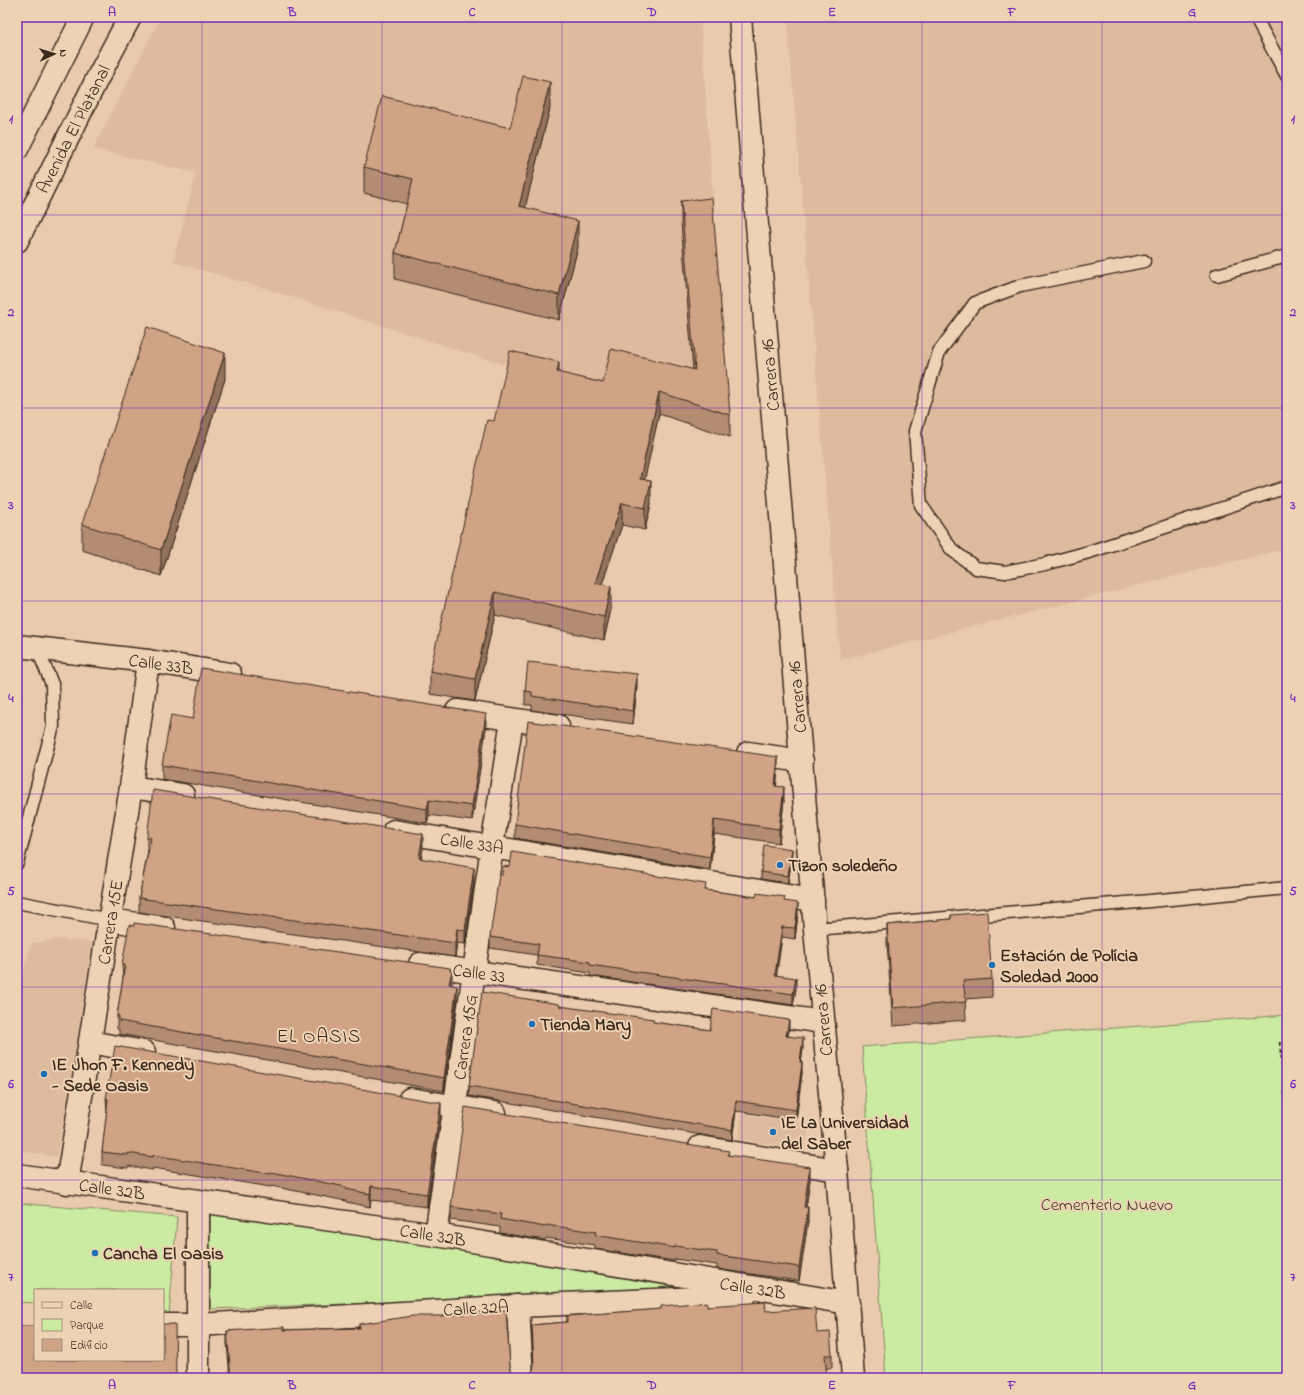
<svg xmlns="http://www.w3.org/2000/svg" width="1304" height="1395" font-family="'Indie Flower',sans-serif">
  <rect width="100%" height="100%" fill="#e9caac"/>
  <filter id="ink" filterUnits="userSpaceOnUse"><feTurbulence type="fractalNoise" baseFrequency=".025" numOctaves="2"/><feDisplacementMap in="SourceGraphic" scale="8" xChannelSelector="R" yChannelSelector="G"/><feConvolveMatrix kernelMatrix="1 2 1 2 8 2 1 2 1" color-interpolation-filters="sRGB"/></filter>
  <g filter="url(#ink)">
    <g fill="#dfbb9d">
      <polygon points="161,17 700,17 730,437 605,397 267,289 173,262 196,173 93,149"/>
      <polygon points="787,17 1287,17 1287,548 840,660"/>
      <polygon points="59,939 93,942 57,1157 17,1150 17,998 31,943"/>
      <polygon points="741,1114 809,1123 805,1149 738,1140"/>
    </g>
    <g fill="#cbeaa2" stroke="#838a60">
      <polygon points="1287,1015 1287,1378 886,1378 862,1047"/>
      <polygon points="17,1203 177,1217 169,1315 163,1314 163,1290 35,1290 35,1303 17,1302"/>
      <polygon points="210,1214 750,1289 210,1309"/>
    </g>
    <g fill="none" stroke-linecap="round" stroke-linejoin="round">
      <polyline stroke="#7290a1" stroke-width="8" points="17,709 19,689 18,647"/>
      <g stroke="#3b2a1e" stroke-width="15">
        <g id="service">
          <polyline points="1255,17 1287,76"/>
          <polyline points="1144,261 1020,286 975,303 939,352 915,431 921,505 952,550 976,568 1005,572 1045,564 1089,552 1287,487"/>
          <polyline points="1217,275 1287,256"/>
          <polyline points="17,863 53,726 52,684 37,648"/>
          <polyline points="17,902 110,920"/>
          <polyline points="815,929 1150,901 1287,888"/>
        </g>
      </g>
      <g stroke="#3b2a1e" stroke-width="25">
        <g id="minor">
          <polyline points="17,646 148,661 230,674"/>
          <polyline points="457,711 558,726"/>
          <polyline points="748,753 802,761"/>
          <polyline points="131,787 183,795"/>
          <polyline points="394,831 813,900"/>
          <polyline points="110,920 164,928"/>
          <polyline points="420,964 823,1022"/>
          <polyline points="90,1042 144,1052"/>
          <polyline points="410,1099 495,1113"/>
          <polyline points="700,1147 837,1170"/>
          <polyline points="17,1175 436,1235 848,1303"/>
          <polyline points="67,1183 131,787 148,661"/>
          <polyline points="198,1201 198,1378"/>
          <polyline points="436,1235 492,847 512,720"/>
          <polyline points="518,1306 522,1378"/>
          <polyline points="163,1325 198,1325 518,1306 745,1296"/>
        </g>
      </g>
      <g stroke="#3b2a1e" stroke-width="25">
        <polyline id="tertiary" points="740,17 815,929 837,1170 853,1378"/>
      </g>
      <g stroke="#3b2a1e" stroke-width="25">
        <g id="secondary">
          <polyline points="17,149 83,17"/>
          <polyline points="17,241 98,77 130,17"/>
        </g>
      </g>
      <polyline stroke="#3b2a1e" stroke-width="2.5" stroke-dasharray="4 3" stroke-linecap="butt" points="1280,1042 1287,1117"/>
      <use href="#service" stroke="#edd2b4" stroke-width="12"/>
      <use href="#minor" stroke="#edd2b4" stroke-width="22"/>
      <use href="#tertiary" stroke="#edd2b4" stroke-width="22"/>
      <use href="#secondary" stroke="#edd2b4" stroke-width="22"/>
    </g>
    <g fill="#b38c72" stroke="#3b2a1e">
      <polygon points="550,108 525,207 578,247 559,320 395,279 395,253 407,204 364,193 364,167 510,128"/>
      <polygon points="681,201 730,415 730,437 659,414 644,480 651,504 645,530 622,525 602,584 611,609 604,640 495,615 475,701 430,694 430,671 494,421 559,373 603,383 693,370 681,223"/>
      <polygon points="225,379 161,576 82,550 82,524"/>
      <polygon points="637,687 633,724 532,710 532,705 525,705 525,691"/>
      <polygon points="193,719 486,728 472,821 429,815 427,823 162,779 162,765"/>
      <polygon points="778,770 776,786 784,801 779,843 714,834 710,870 515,838 515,824"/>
      <polygon points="147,837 423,848 421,858 474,881 465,944 457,943 455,957 139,912 139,898 148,851 147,851"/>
      <polygon points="792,856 788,883 761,879 761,872"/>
      <polygon points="706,890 785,901 798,914 795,939 782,937 776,976 796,989 793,1005 590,976 590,973 537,965 537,955 490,948 490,937"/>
      <polygon points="951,915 992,979 992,997 965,999 966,1020 893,1026 887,943 887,925 951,919"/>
      <polygon points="122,965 450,971 451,985 457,999 444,1091 119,1034 119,1029 117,1029 117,1016 123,978"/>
      <polygon points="559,1006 653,1022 710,1030 789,1030 788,1036 803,1048 801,1063 802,1073 796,1120 736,1111 732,1140 469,1096 469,1086"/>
      <polygon points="106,1099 441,1116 427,1207 371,1200 370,1207 346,1202 346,1201 271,1186 271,1187 153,1168 153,1170 128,1166 128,1168 102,1165 102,1152 107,1112"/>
      <polygon points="729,1155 810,1180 806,1207 808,1221 799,1281 717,1269 717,1265 675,1259 675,1261 595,1249 595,1245 546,1238 545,1240 500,1233 500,1227 451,1220 451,1207"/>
      <polygon points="707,1306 766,1311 817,1333 832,1355 832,1368 826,1368 827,1378 230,1378 227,1344 227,1331 359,1328 359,1324 510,1366 512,1372 517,1376 522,1377 529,1375 533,1370 534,1367 532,1325 567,1322 567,1316"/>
    </g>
    <g fill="#92725c" stroke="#3b2a1e">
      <polygon points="550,82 550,108 519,232 519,206"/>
      <polygon points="578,221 578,247 559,320 559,295"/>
      <polygon points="225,353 225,379 161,576 161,550"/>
      <polygon points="559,362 559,385 557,372"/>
      <polygon points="659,392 659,414 640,501 640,479"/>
      <polygon points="651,481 651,504 645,530 645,508"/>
      <polygon points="622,503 622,525 595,605 595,583"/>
      <polygon points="611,586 611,609 604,640 604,617"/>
      <polygon points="495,592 495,615 475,701 475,679"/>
      <polygon points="637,674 637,687 633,724 633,711"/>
      <polygon points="486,714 486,728 472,821 472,806"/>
      <polygon points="778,757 778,770 775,800 775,786"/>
      <polygon points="784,787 784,801 779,843 779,829"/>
      <polygon points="429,800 429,815 427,823 427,809"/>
      <polygon points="714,820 714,834 710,870 710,857"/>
      <polygon points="423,834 423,848 419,872 419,858"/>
      <polygon points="792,849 792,856 788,883 788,876"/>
      <polygon points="474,868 474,881 465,944 465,930"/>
      <polygon points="798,903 798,914 795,939 795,928"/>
      <polygon points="782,927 782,937 775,986 775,975"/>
      <polygon points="457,929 457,943 455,957 455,943"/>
      <polygon points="450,968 450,977 452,971 452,984 449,998 449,984"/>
      <polygon points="796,978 796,989 793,1005 793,994"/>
      <polygon points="457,986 457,999 444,1091 444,1078"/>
      <polygon points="789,1020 789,1030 786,1045 786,1036"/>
      <polygon points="803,1038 803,1048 800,1072 800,1062"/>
      <polygon points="802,1063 802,1073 796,1120 796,1110"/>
      <polygon points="736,1101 736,1111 732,1140 732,1130"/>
      <polygon points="441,1103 441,1116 427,1207 427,1194"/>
      <polygon points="810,1167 810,1180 804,1220 804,1207"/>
      <polygon points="371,1186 371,1200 370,1207 370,1194"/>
      <polygon points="808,1207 808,1221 799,1281 799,1267"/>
    </g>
    <g fill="#d0a384" stroke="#3b2a1e">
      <polygon points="523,76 550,82 519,206 578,221 559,295 395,253 413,179 364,167 382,96 510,128"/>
      <polygon points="712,198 730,415 659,392 640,479 651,481 645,508 622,503 595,583 611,586 604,617 495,592 475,679 430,671 487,420 494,421 510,351 559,362 557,372 603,383 611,349 695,370 681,201"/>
      <polygon points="147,327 225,353 161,550 82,524"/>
      <polygon points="528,662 637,674 633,711 532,696 532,692 525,691"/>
      <polygon points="201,668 486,714 472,806 429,800 427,809 162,765 171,715 193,719"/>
      <polygon points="528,721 778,757 775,786 784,787 779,829 714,820 710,857 515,824"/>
      <polygon points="153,790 423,834 419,858 474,868 465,930 457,929 455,943 139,898 151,838 147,837"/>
      <polygon points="764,845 792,849 788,876 761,872"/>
      <polygon points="512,852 706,884 705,890 756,897 757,893 785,897 784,901 798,903 795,928 782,927 775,975 796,978 793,994 590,965 590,962 537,955 539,944 490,937 499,875 502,875 503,866 510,867"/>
      <polygon points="987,912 992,979 963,981 966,1002 893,1008 887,925 951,919 951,915"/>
      <polygon points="134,923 450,968 450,971 452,971 449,984 457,986 444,1078 119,1021 119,1016 117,1016 125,965 122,965 129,925 134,926"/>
      <polygon points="482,992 559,1004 559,1006 653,1019 653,1022 710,1030 713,1009 789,1020 786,1036 803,1038 800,1062 802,1063 796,1110 736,1101 732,1130 469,1086"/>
      <polygon points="115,1046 441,1103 427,1194 371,1186 370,1194 346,1189 346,1187 271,1172 271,1174 153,1155 153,1157 128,1153 128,1155 102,1152 108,1099 106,1099"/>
      <polygon points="465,1107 729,1151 728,1155 810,1167 804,1207 808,1207 799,1267 717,1255 717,1252 675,1246 675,1248 595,1235 596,1232 546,1225 545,1227 500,1219 501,1214 451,1207"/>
      <polygon points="707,1302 707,1306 765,1302 766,1311 815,1308 817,1333 830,1332 832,1355 825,1355 827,1378 231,1378 227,1331 284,1327 284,1330 360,1328 359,1324 413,1316 441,1316 506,1310 510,1366 512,1372 517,1376 522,1377 529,1375 533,1370 534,1365 532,1325 567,1322 567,1316 661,1309 661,1306"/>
      <polygon points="163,1324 175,1324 176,1378 17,1378 17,1326 35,1326 35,1360 163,1360"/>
    </g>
  </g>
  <path fill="none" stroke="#7b2cbf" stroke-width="1" stroke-opacity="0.55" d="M202,17V1378M382,17V1378M562,17V1378M742,17V1378M922,17V1378M1102,17V1378M17,215H1287M17,408H1287M17,601H1287M17,794H1287M17,987H1287M17,1180H1287"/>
  <g fill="#1f6fb2" stroke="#edd2b4" stroke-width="1.5">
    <circle cx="780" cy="865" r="4"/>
    <circle cx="992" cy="965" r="4"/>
    <circle cx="532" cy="1024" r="4"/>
    <circle cx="44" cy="1074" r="4"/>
    <circle cx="773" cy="1132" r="4"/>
    <circle cx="95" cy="1253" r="4"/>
  </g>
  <g text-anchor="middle" stroke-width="4" stroke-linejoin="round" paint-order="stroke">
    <g font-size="18" fill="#3b2a1e" stroke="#edd2b4">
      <text transform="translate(73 129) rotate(-63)" y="6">Avenida El Platanal</text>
      <text transform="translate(770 375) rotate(-95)" y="6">Carrera 16</text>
      <text transform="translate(161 664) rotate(8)" y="6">Calle 33B</text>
      <text transform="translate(797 697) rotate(-95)" y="6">Carrera 16</text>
      <text transform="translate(472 843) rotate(9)" y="6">Calle 33A</text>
      <text transform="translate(110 922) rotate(-81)" y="6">Carrera 15E</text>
      <text transform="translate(479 973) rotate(8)" y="6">Calle 33</text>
      <text transform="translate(823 1020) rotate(-95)" y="6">Carrera 16</text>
      <text transform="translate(465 1037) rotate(-82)" y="6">Carrera 15G</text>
      <text transform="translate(112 1189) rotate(8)" y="6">Calle 32B</text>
      <text transform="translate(433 1235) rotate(9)" y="6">Calle 32B</text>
      <text transform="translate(753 1288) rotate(9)" y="6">Calle 32B</text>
      <text transform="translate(476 1308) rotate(-3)" y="6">Calle 32A</text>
    </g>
    <g font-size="18" font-weight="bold" fill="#3b2a1e" stroke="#edd2b4" text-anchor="start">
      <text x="788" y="871">Tizon soledeño</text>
      <text x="1000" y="961">Estación de Polícia<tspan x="1000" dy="21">Soledad 2000</tspan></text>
      <text x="540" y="1030">Tienda Mary</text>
      <text x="52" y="1070">IE Jhon F. Kennedy<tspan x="52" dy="21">- Sede Oasis</tspan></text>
      <text x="781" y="1128">IE La Universidad<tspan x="781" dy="21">del Saber</tspan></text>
      <text x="103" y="1259">Cancha El Oasis</text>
    </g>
    <g font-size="18" fill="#493d2b" stroke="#edd2b4">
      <text x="1107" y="1210">Cementerio Nuevo</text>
    </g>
    <g font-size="19" letter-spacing="1" fill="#3b2a1e" stroke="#edd2b4">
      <text x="319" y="1042">EL OASIS</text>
    </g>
  </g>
  <rect width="1304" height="1395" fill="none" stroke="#edd2b4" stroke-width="44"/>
  <rect x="34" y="1289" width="130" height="72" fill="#edd2b4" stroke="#a68f78"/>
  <rect x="42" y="1302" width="20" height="6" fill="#edd2b4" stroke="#a68f78"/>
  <text x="70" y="1309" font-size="12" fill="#3b2a1e">Calle</text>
  <rect x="42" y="1319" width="20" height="12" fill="#cbeaa2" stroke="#a68f78"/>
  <text x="70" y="1329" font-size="12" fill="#3b2a1e">Parque</text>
  <rect x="42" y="1339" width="20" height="12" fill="#d0a384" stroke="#a68f78"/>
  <text x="70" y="1349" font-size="12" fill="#3b2a1e">Edificio</text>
  <g transform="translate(54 54) rotate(86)" stroke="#edd2b4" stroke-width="3" paint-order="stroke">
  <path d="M0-3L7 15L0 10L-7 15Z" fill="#3b2a1e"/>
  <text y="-6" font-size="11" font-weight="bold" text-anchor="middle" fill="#3b2a1e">N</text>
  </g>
  <rect x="22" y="22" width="1260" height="1351" fill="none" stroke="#7b2cbf" stroke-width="1.5"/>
  <g font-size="13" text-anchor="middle" font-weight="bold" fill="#7b2cbf">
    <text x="112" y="16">A</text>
    <text x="292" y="16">B</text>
    <text x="472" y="16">C</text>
    <text x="652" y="16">D</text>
    <text x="832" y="16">E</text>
    <text x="1012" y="16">F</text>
    <text x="1192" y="16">G</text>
    <text x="11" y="123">1</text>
    <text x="1293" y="123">1</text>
    <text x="11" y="316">2</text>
    <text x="1293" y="316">2</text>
    <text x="11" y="509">3</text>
    <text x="1293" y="509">3</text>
    <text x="11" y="702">4</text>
    <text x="1293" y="702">4</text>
    <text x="11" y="895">5</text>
    <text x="1293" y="895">5</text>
    <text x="11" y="1088">6</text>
    <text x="1293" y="1088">6</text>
    <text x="11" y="1281">7</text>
    <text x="1293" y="1281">7</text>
    <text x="112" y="1389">A</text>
    <text x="292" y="1389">B</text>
    <text x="472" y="1389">C</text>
    <text x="652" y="1389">D</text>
    <text x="832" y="1389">E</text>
    <text x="1012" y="1389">F</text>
    <text x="1192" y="1389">G</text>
  </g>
</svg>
